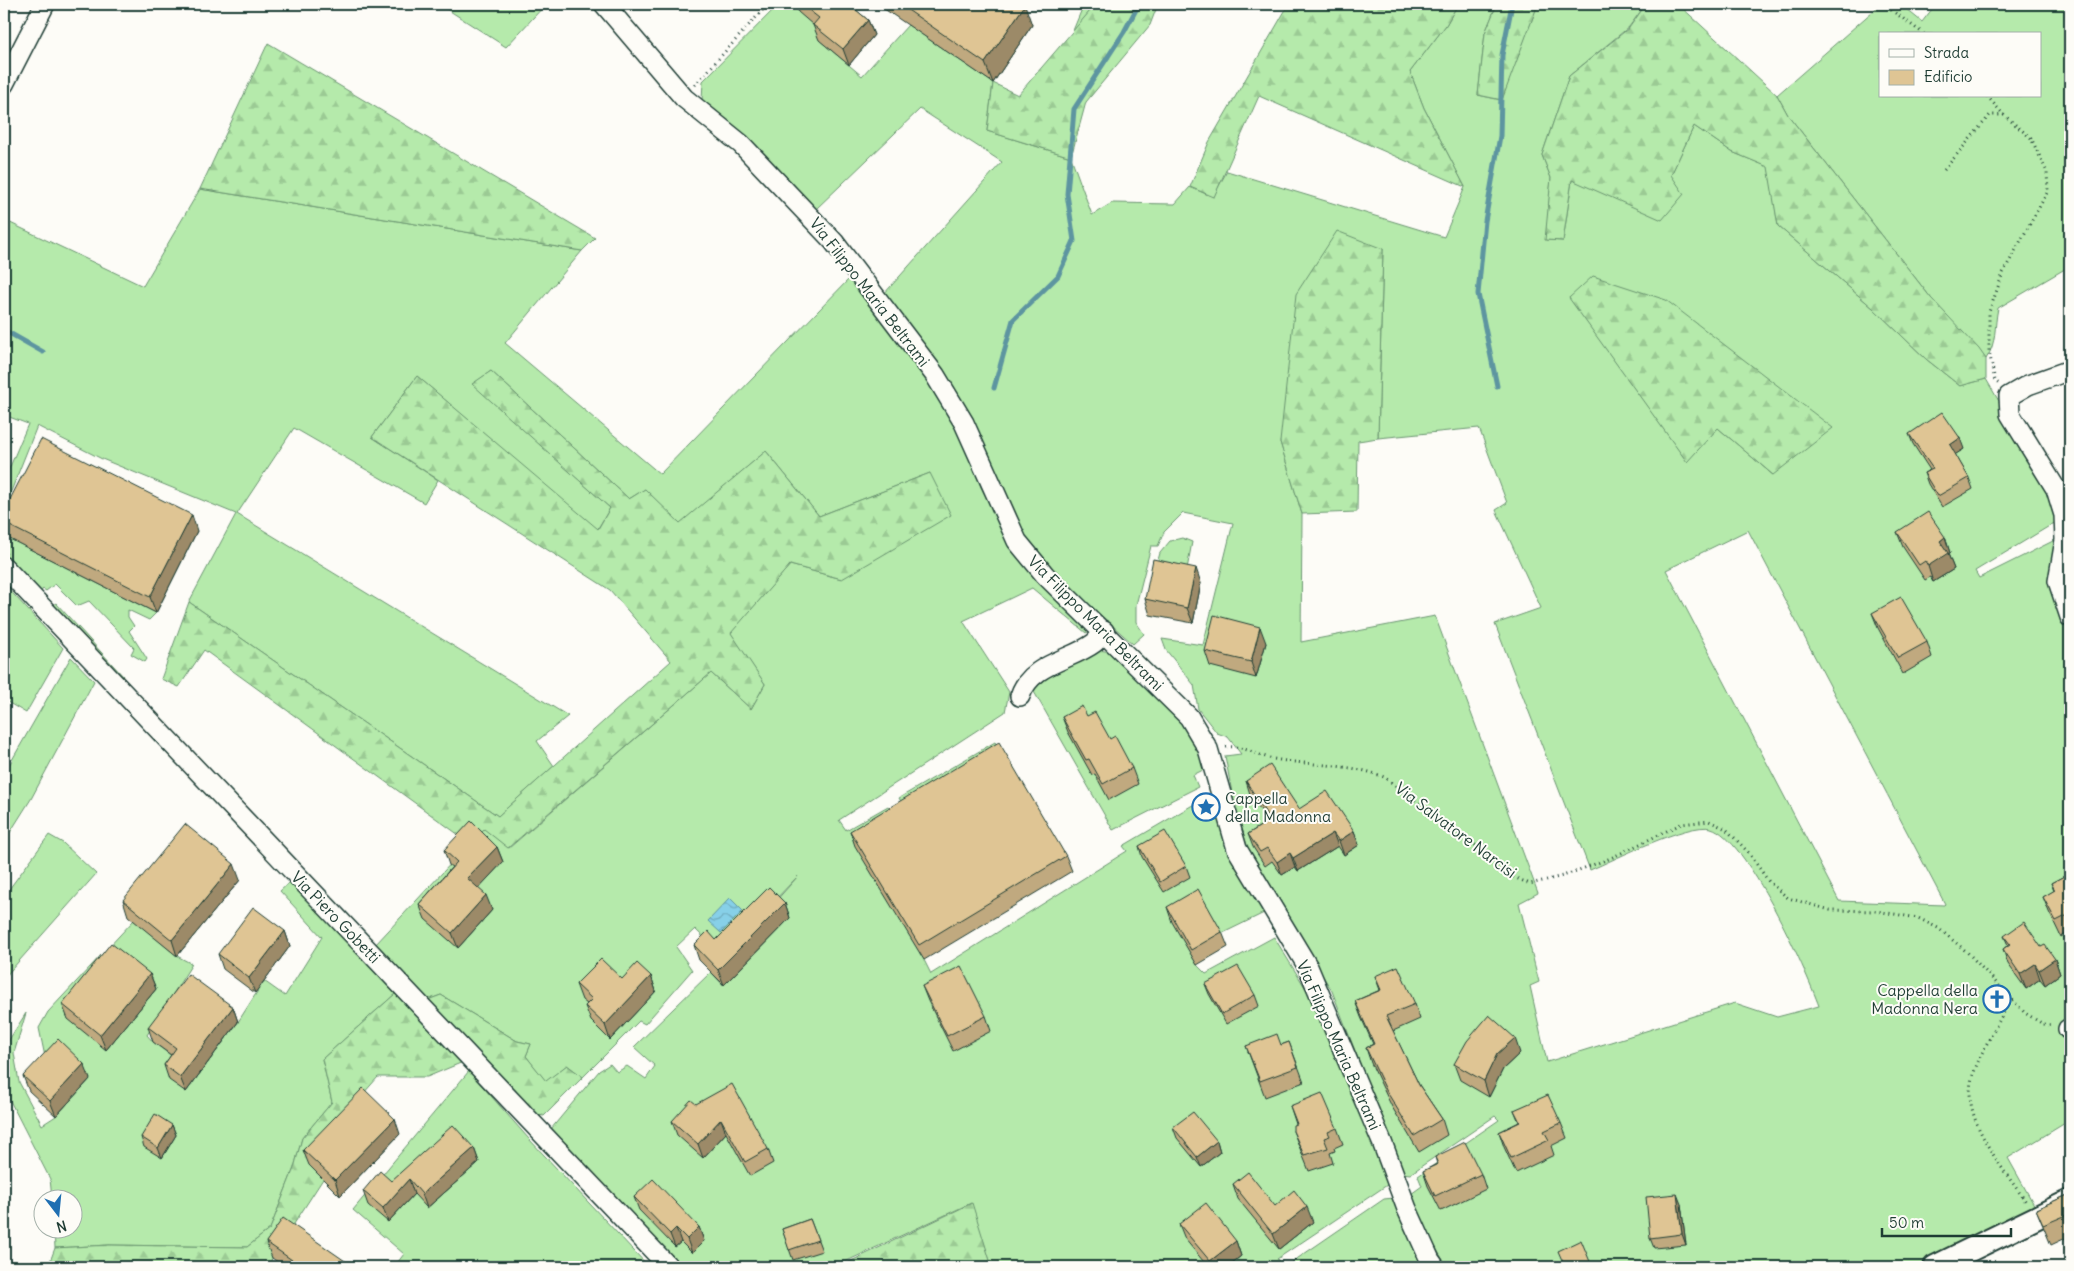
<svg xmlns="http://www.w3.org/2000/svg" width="2074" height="1271" font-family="Delius,sans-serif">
  <defs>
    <pattern id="forest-firs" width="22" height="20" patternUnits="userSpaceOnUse" patternTransform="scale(1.25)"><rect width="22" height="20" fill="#b5eaab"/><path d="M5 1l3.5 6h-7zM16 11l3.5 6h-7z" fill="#9bca94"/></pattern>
    <pattern id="water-waves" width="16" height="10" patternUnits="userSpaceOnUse" patternTransform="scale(1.25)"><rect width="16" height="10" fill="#87d0e8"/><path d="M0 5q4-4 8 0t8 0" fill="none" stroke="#6eaabd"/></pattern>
  </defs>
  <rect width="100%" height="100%" fill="#fdfcf7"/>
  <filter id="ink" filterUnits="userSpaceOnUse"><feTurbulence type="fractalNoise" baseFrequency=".02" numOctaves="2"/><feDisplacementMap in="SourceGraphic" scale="10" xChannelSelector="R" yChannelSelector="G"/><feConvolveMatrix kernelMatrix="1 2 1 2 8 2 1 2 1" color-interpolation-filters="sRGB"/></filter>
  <g filter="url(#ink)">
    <g fill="#b5eaab" stroke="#6a9470" fill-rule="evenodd">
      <polygon points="439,4 546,4 506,47"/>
      <path d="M779,4H805L824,34L819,40L862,76L908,25L993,83L987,131L1071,157L1092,215L1112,203L1175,204L1190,187L1213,197L1227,171L1444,237L1465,187L1424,108L1410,72L1446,25L1458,4H1497L1485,33L1478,95L1501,100L1538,4H1646L1629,27L1569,76L1542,155L1551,178L1546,240L1563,241L1572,180L1671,175L1694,126L1732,152L1769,167L1778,226L1873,308L1926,359L1960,386L1986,379L2052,492L2056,522L1975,571L1979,578L2055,540L2061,614L2070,629V1120L2008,1158L2037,1210L1921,1267H1447L1426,1231L1411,1194L1422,1186L1418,1176L1499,1120L1495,1116L1410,1174L1402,1173L1332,991L1251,858L1234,803L1225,756L1241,754L1228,737L1217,733L1198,709L1194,685L1166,650L1162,639L1203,645L1233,523L1183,513L1164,532L1158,546H1151L1136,605V622L1144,634L1133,644L1064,582L1022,537L883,295L1002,162L920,109L816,209L702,100L703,81ZM1383,249L1378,438L1479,428L1507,503L1496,510L1541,608L1495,624L1590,870C1614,860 1688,822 1711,828C1746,837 1806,970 1819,1006L1777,1017L1735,1003L1547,1062L1530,986L1539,982L1519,903L1538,893L1435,616L1301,642L1302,514L1280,442ZM1569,297L1773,475L1718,428L1687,461ZM1748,530L1945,904L1944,905L1839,901L1666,570Z"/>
      <polygon points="1084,4 1096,4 1072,33"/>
      <path d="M1881,4H1900L1922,22L1936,4H2070V266L1998,308C1994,327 1997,343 1986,359L1931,298L1788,115L1777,95ZM1880,34H2040V96H1880Z"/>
      <polygon points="200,189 582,251 505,343 660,474 850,278 939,395 962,435 981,487 1010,542 1090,630 1086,633 1032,588 963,621 1009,692 1005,712 839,820 846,830 888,806 897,822 924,960 931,974 1127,851 1123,846 1208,796 1266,912 1221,934 1173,922 1197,965 1206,974 1274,937 1319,1010 1390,1183 1277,1259 1284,1267 992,1267 971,1203 834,1267 746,1267 743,1263 725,1267 679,1267 614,1200 551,1129 599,1071 610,1064 617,1072 627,1066 646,1079 655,1066 634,1047 711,972 723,985 774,903 798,876 722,955 695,929 676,947 692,970 645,1024 639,1021 583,1077 567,1065 546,1082 526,1056 531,1044 517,1041 441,995 425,1001 375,945 484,828 509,848 711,673 751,709 765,684 730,633 790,565 842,579 930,473 819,516 766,451 680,524 645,489 629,499 491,371 473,384 610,508 597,530 417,376 372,437 438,480 424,503 294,428 237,514 568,716 537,741 554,766 498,816 189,602 236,514 102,459 37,426 4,509 4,481 28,424 4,415 4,220 143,286"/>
      <polygon points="4,536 156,613 149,620 128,610 128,617 134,626 129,631 147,659 145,662 131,654 134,648 89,601 77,606 55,584 46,591 43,589 38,595 4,560 7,553 4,549"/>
      <polygon points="1182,538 1192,542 1185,580 1148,594 1160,553 1170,541"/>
      <polygon points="4,584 63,648 26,713 4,700"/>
      <polygon points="56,603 123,676 118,681 50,607"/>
      <path d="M1098,650L1112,652C1139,677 1207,730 1205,769L1193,775L1198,787L1113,830L1033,690L1059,668Z"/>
      <polygon points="71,657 94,681 31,799 4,842 4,774"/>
      <polygon points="995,742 1004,758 908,814 899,798"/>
      <polygon points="49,835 63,843 96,874 4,978 4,896"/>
      <polygon points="290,882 395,994 322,1059 332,1102 302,1138 294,1168 270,1229 247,1247 109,1245 55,1248 54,1229 72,1228 72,1198 52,1198 50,1179 4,1089 4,1034 7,1043 26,1013 14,1053 19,1082 42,1125 56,1116 90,1079 48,1071 39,1028 48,1012 134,920 177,956 192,964 147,1035 153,1042 198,1076 238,1022 264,981 285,996 322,937 280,891"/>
      <polygon points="469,1071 529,1139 649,1267 394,1267 404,1254 353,1210"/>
      <polygon points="1394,1198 1403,1226 1424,1267 1285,1267 1384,1199"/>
    </g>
    <g fill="url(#forest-firs)" stroke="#6a9470">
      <polygon points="1096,4 1158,4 1150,25 1086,102 1071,157 987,131 993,83 1018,95"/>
      <polygon points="1289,4 1458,4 1446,25 1410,72 1424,108 1465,187 1259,96 1214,197 1190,187 1209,142"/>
      <polygon points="1497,4 1538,4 1502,100 1478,95 1485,33"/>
      <polygon points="1646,4 1678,4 1777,95 1788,115 1931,298 1979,349 1986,359 1986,379 1960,386 1926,359 1873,308 1778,226 1768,167 1732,152 1694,126 1671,175 1684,194 1662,220 1572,180 1563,241 1545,240 1551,178 1542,155 1569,76 1629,28"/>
      <polygon points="268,43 595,238 582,251 200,189"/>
      <polygon points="1337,231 1383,249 1378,438 1358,441 1357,512 1302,514 1280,442 1296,294"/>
      <polygon points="1593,276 1666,300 1833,428 1773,475 1718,428 1687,462 1569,298"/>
      <polygon points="491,371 629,499 645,489 680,523 766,451 819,516 930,473 951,515 842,579 790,565 731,633 765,684 751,709 711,673 508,848 484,829 470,843 204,650 179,687 161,679 189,602 498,816 671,661 610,590 372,437 417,376 598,529 610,508 472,384"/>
      <polygon points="395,994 463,1062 427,1077 378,1077 324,1138 323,1179 272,1258 269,1267 48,1267 55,1248 109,1245 247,1247 270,1229 294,1168 302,1138 332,1102 322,1059"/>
      <polygon points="441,995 517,1041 531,1044 526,1056 546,1081 567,1065 583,1077 544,1116 538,1115 425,1001"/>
      <polygon points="972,1203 992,1267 834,1267 847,1263"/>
    </g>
    <polygon fill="url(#water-waves)" stroke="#5d95a0" points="730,898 743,911 721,933 708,921"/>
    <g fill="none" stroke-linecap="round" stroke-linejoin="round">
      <g stroke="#5d95a0" stroke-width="5">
        <polyline points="4,330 43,352"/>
        <polyline points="1497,386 1478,294 1485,221 1500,136 1502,55 1512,4"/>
        <polyline points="994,388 1013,320 1058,276 1074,241 1067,194 1074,109 1124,32 1139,4"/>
      </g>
      <g stroke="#1f3d34" stroke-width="22">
        <g id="minor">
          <polyline points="604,4 684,98 741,144 834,242 935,375 964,423 1017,541 1045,575 1189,717 1208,749 1237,849 1308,967 1382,1142 1407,1209 1430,1260 1435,1267"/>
          <polyline points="4,84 45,4"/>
          <polyline points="2070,370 2028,385 2009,396 2010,414 2056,489 2064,515 2065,540 2058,581 2070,617"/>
          <polyline points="4,567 669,1267"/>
          <path d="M1020,696C1031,663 1070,661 1094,643C1098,640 1101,635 1104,631"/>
          <polyline points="2068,1029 2070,1028"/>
        </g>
      </g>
      <g stroke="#1f3d34" stroke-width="26">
        <polyline id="major" points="1935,1267 2070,1201"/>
      </g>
      <g stroke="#1f3d34" stroke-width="3" stroke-dasharray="1 4" stroke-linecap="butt">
        <polyline points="1883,4 1924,34"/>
        <polyline points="695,85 768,4"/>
        <polyline points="1987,96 2004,115 2031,138 2047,172 2048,191 2003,273 1989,312 1989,351 1995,381 1999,384"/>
        <polyline points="1944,170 1990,115 2004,115"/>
        <path d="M1226,747C1244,745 1257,756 1274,759C1311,766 1349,763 1384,777L1482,850L1511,876L1530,884L1563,876L1611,858L1681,824L1709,821L1726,829L1749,853L1769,882L1788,898L1830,910L1876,911L1918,918L1938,928L1967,952L2025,1013L2043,1024L2052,1025"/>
        <path d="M2011,999C1999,1022 1981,1051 1973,1075C1958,1117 2004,1169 2026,1202"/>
      </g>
      <use href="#minor" stroke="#fdfcf7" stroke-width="19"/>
      <use href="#major" stroke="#fdfcf7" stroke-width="22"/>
    </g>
    <g fill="#c0a97f" stroke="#1f3d34">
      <polygon points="795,4 849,4 868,20 874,35 849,65 819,40 813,25 798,12"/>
      <polygon points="877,4 1023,4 1032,25 993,83"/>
      <polygon points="1909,434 1964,449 1955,454 1969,478 1973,489 1942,507 1928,484 1924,473 1930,470 1913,444"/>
      <polygon points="4,511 197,531 156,613 4,536"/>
      <polygon points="1897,532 1945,537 1950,553 1948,554 1954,569 1933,582 1930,577 1925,580 1903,547"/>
      <polygon points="1201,583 1193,623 1150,615 1145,599"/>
      <polygon points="1872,613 1927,642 1932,657 1903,674 1878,628"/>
      <polygon points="1266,643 1256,678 1210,666 1205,651"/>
      <polygon points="1087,716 1110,739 1132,768 1138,784 1109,800 1095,774 1092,775 1068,732 1062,717"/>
      <polygon points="1246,781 1299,809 1354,831 1359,845 1344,855 1338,846 1298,871 1295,867 1282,875 1272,861 1265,866 1253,847 1248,834 1268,821 1250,794"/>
      <polygon points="850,831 1066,856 1072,871 924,960 855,846"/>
      <polygon points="1139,846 1186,866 1190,877 1164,892 1142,857"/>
      <polygon points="497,847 503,862 478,888 492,910 458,948 425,919 419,904 452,867 449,865 444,850"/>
      <polygon points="2070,873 2070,932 2061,937 2049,912 2043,897 2054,891 2051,883"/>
      <polygon points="240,880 177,956 128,916 123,900"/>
      <polygon points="785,903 790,918 724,985 699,960 694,945 716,940"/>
      <polygon points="1167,907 1222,932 1228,947 1197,965 1172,922"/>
      <polygon points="285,931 290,946 255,993 223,969 218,954"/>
      <polygon points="2004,936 2041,947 2055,959 2060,974 2045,985 2040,979 2026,989 2008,964 2003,949 2008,945"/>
      <polygon points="150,974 156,989 106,1050 68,1019 62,1004"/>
      <polygon points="651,976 656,991 610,1040 591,1021 585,1006 587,1004 582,1000 576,984"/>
      <polygon points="1375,976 1415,1004 1420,1019 1393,1031 1419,1085 1442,1119 1447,1135 1419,1152 1392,1107 1371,1063 1366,1048 1373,1044 1361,1017 1355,1001 1380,990"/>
      <polygon points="1205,984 1255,995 1259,1006 1226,1024 1209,994"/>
      <polygon points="922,986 986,1016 991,1031 953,1051 928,1001"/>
      <polygon points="233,1007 238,1022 186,1092 169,1080 164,1065 171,1055 153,1042 148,1027"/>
      <polygon points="1289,1042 1304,1082 1265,1097 1246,1046 1281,1045"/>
      <polygon points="1520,1053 1503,1069 1489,1097 1460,1080 1454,1064"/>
      <polygon points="23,1076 90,1079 56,1116 29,1091"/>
      <polygon points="696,1104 768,1149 773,1163 750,1176 726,1133 703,1158 677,1135 672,1121"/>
      <polygon points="1290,1106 1337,1128 1343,1144 1334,1148 1335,1151 1330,1153 1333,1163 1309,1171 1293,1131 1296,1124"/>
      <polygon points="1514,1110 1561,1123 1567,1138 1551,1146 1554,1155 1516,1173 1504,1147 1499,1132 1519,1122"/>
      <polygon points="172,1125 176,1135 162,1158 144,1147 141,1137"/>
      <polygon points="1173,1127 1217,1141 1220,1152 1201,1167 1177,1138"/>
      <polygon points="400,1134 340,1196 309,1165 303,1150"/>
      <polygon points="474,1148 479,1162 427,1208 414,1194 388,1222 368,1205 363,1191 391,1181"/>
      <polygon points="1435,1157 1481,1174 1486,1189 1441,1211 1428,1186 1423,1171 1437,1164"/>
      <polygon points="1233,1184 1275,1206 1313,1222 1279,1249 1238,1199"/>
      <polygon points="2070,1194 2070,1236 2051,1245 2036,1209"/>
      <polygon points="634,1197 699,1227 704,1241 692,1253 681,1242 675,1247 639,1210"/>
      <polygon points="1681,1204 1686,1245 1654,1248 1650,1238"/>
      <polygon points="810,1219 822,1251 793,1260 782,1229"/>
      <polygon points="1179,1224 1236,1241 1241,1256 1227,1267 1208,1267 1185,1239"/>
      <polygon points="266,1242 348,1263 350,1267 285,1267 272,1258"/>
    </g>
    <g fill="#9c8a68" stroke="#1f3d34">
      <polygon points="1025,5 1032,25 993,83 985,63"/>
      <polygon points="868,20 874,35 849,65 843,49"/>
      <polygon points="1960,438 1964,449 1953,456 1950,445"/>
      <polygon points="192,515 197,531 156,613 150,597"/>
      <polygon points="1945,537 1950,553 1948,554 1954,569 1933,582 1928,566 1940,541"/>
      <polygon points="1196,568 1201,583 1193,623 1187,608"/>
      <polygon points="1260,627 1266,643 1256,678 1251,662"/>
      <polygon points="1354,831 1359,845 1344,855 1339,841"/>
      <polygon points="1333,833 1338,846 1298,871 1293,858"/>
      <polygon points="497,847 503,862 473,894 467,878"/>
      <polygon points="1290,853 1295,867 1282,875 1277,862"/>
      <polygon points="234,864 240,880 177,956 172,940"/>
      <polygon points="486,895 492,910 458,948 452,933"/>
      <polygon points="785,903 790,918 724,985 718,970"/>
      <polygon points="285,931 290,946 255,993 249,978"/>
      <polygon points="2055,959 2060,974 2045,985 2039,970"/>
      <polygon points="2035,964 2040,979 2026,989 2020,974"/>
      <polygon points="150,974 156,989 106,1050 100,1035"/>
      <polygon points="651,976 656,991 610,1040 605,1025"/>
      <polygon points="233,1007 238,1022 186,1092 180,1077"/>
      <polygon points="1515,1038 1520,1053 1503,1069 1489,1097 1484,1081 1497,1054"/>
      <polygon points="84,1064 90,1079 56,1116 50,1101"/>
      <polygon points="395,1119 400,1134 340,1196 335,1180"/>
      <polygon points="721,1119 726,1133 703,1158 698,1144"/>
      <polygon points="172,1125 176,1135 162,1158 158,1148"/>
      <polygon points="1217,1141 1220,1152 1201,1167 1197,1157"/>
      <polygon points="474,1148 479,1162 427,1208 422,1194"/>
      <polygon points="409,1179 414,1194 388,1222 383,1208"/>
      <polygon points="1677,1194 1681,1204 1686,1245 1682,1234"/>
      <polygon points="1307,1207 1313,1222 1279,1249 1273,1234"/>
      <polygon points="699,1227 704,1241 692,1253 687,1239"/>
      <polygon points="676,1228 681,1242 675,1247 670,1234"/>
      <polygon points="1236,1241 1241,1256 1227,1267 1212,1267 1210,1261"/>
      <polygon points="348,1263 350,1267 345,1267"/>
    </g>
    <g fill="#dfc594" stroke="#1f3d34">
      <polygon points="801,4 849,4 868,20 843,49 813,25 819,18"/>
      <polygon points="899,4 1023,4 1025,5 985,63"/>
      <polygon points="1942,412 1960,438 1950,445 1969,478 1938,496 1924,473 1933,469 1909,434"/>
      <polygon points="41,439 192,515 150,597 4,523 4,511"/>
      <polygon points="1928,512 1945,537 1940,541 1948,553 1928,566 1925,561 1919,565 1897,532"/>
      <polygon points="1153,559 1196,568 1187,608 1145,599"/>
      <polygon points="1901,597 1927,642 1898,658 1872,613"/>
      <polygon points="1214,615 1260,627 1251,662 1205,651"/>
      <polygon points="1082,706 1087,716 1095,712 1110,739 1115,736 1132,768 1103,784 1089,759 1086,760 1062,717"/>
      <polygon points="999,742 1066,856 919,945 850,831"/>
      <polygon points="1270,765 1299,809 1327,791 1354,831 1339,841 1333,833 1293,858 1290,853 1277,862 1267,848 1260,852 1248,834 1270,820 1246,781"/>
      <polygon points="471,821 497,847 467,878 486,895 452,933 419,904 457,862 444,850"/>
      <polygon points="185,824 234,864 172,940 123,900"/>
      <polygon points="1165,831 1186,866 1160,882 1139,846"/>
      <polygon points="2070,873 2070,914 2056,921 2043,897 2055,890 2051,883"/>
      <polygon points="769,887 785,903 718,970 694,945 708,931 716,940"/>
      <polygon points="1198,889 1222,932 1191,950 1167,907"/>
      <polygon points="253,907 285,931 249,978 218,954"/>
      <polygon points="2024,922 2041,947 2045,945 2055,959 2039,970 2035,964 2020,974 2003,949 2010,944 2004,936"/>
      <polygon points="111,943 150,974 100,1035 62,1004"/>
      <polygon points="2070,953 2070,967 2065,956"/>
      <polygon points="601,959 622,979 637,963 651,976 605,1025 585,1006 592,999 576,984"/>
      <polygon points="961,966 986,1016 947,1036 922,986"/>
      <polygon points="1238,966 1255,995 1222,1014 1205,984"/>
      <polygon points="1398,966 1415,1004 1386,1016 1419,1085 1442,1119 1414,1136 1387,1092 1366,1048 1374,1044 1355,1001 1381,990 1375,976"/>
      <polygon points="188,974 233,1007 180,1077 164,1065 176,1048 148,1027"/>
      <polygon points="1489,1015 1515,1038 1497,1054 1484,1081 1454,1064 1467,1041"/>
      <polygon points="1277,1034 1281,1045 1289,1042 1298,1067 1260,1081 1246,1046"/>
      <polygon points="58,1039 84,1064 50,1101 23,1076"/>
      <polygon points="732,1084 768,1149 745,1162 721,1119 698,1144 672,1121 691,1100 696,1104"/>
      <polygon points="363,1088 395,1119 335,1180 303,1150"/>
      <polygon points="1322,1093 1337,1128 1328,1132 1330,1136 1324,1138 1328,1148 1304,1155 1293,1131 1293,1125 1297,1124 1290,1106"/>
      <polygon points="1548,1095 1561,1123 1544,1131 1549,1140 1511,1158 1499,1132 1520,1122 1514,1110"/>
      <polygon points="1193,1112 1217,1141 1197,1157 1173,1127"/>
      <polygon points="155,1114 172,1125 158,1148 141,1137"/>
      <polygon points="453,1125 474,1148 422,1194 409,1179 383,1208 363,1191 380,1171 391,1181"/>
      <polygon points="1465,1142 1481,1174 1435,1196 1423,1171 1438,1164 1435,1157"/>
      <polygon points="1248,1172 1275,1206 1294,1190 1307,1207 1273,1234 1233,1184"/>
      <polygon points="653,1179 699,1227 687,1239 676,1228 670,1234 634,1197"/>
      <polygon points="1677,1194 1682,1234 1650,1238 1646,1197"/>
      <polygon points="2070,1194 2070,1217 2069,1214 2043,1225 2036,1209"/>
      <polygon points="1206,1203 1236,1241 1210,1261 1179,1224"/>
      <polygon points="283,1218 348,1263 345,1267 302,1267 266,1242"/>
      <polygon points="810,1219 818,1240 789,1250 782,1229"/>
      <polygon points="1581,1240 1591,1264 1595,1262 1597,1267 1565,1267 1558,1251"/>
      <polygon points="706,1263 710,1267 700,1267"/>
    </g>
  </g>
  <defs>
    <g id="sight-ring" transform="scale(1.4375)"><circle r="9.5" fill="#fdfcf7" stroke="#1f6fb2" stroke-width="1.5"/><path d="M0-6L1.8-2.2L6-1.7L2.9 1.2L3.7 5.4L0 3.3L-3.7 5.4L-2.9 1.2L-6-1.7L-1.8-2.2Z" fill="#1f6fb2"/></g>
    <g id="church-ring" transform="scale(1.4375)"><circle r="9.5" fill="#fdfcf7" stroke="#1f6fb2" stroke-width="1.5"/><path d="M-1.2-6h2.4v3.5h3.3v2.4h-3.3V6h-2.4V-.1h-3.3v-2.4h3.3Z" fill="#1f6fb2"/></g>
  </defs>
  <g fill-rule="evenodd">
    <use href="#sight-ring" x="1206" y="807"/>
    <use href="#church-ring" x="1997" y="999"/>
  </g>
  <g text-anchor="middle" stroke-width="4" stroke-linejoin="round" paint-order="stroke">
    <g font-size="16" fill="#1f3d34" stroke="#fdfcf7">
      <text transform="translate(870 292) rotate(52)" y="6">Via Filippo Maria Beltrami</text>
      <text transform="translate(1096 623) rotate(45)" y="6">Via Filippo Maria Beltrami</text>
      <text transform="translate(1456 830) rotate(37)" y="6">Via Salvatore Narcisi</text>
      <text transform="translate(336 917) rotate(46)" y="6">Via Piero Gobetti</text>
      <text transform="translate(1339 1045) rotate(66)" y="6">Via Filippo Maria Beltrami</text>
    </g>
    <g font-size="16" fill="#1f3d34" stroke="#fdfcf7" text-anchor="start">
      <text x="1225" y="804">Cappella<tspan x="1225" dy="18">della Madonna</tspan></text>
      <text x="1978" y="996" text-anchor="end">Cappella della<tspan x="1978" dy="18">Madonna Nera</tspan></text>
    </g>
  </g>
  <rect width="2074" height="1271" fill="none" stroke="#fdfcf7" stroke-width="20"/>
  <rect x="10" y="10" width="2054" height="1251" fill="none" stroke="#1f3d34" stroke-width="2" filter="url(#ink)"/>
  <rect x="1879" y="32" width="162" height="65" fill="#fdfcf7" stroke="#a4b0a9"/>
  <rect x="1889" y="49" width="25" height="8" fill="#fdfcf7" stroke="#a4b0a9"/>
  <text x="1924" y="58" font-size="15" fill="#1f3d34">Strada</text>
  <rect x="1889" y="70" width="25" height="15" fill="#dfc594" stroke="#a4b0a9"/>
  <text x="1924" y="82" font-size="15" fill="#1f3d34">Edificio</text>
  <g transform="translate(58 1214) rotate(164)"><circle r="24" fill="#fdfcf7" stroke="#a4b0a9"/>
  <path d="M0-4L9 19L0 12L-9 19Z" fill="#1f6fb2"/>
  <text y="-8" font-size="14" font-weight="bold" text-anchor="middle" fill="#1f3d34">N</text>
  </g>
  <path d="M1882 1228v8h129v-8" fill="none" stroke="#1f3d34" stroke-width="2.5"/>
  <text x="1889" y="1228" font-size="15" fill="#1f3d34" stroke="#fdfcf7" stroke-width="4" paint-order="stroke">50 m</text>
</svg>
